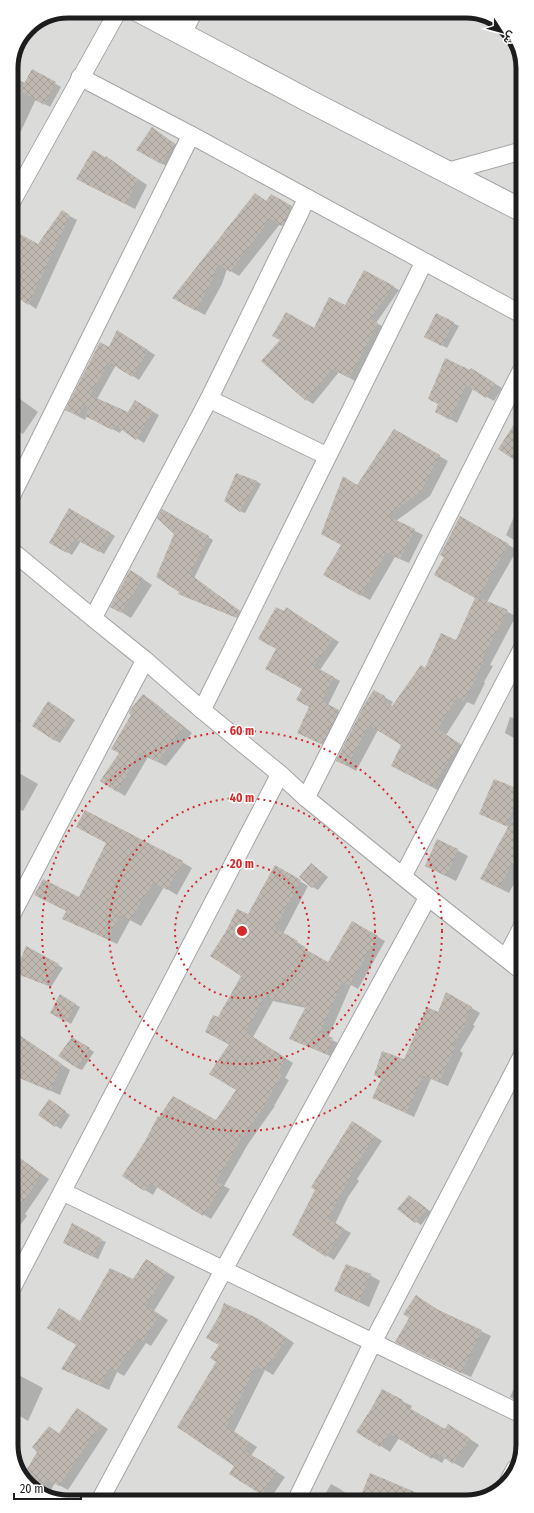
<svg xmlns="http://www.w3.org/2000/svg" width="534" height="1513" font-family="'Fira Sans Condensed',Vazirmatn,sans-serif">
  <defs>
    <pattern id="building-cross-hatch" width="8" height="8" patternUnits="userSpaceOnUse"><rect width="8" height="8" fill="#beb8b1"/><path d="M0 0l8 8M0 8l8-8" fill="none" stroke="#a39e98"/></pattern>
  </defs>
  <rect width="100%" height="100%" fill="#eeebe4"/>
  <polygon fill="#dbdbda" points="68,11 470,11 501,23 521,53 523,1445 511,1480 481,1500 64,1502 31,1488 13,1460 11,64 28,27"/>
  <g fill="#0003">
    <polygon points="32,70 61,87 50,107 36,99 11,152 11,76 25,83"/>
    <polygon points="152,129 185,150 172,169 148,156"/>
    <polygon points="106,157 147,185 135,209 86,184"/>
    <polygon points="255,194 267,202 271,195 301,212 292,230 280,224 239,276 227,269 222,284 205,315 183,303"/>
    <polygon points="62,212 77,220 36,309 11,291 39,245"/>
    <polygon points="365,271 399,290 376,323 384,327 355,381 339,372 313,404 307,400 315,330 345,306"/>
    <polygon points="436,315 459,326 447,348 430,339"/>
    <polygon points="124,335 155,355 139,380 116,365 97,399 128,414 135,402 159,415 144,443 122,429 120,433 87,416 85,420 67,410 109,349"/>
    <polygon points="471,369 502,388 494,401 473,389 457,423 436,411"/>
    <polygon points="12,393 38,412 23,434 12,428"/>
    <polygon points="522,407 522,463 520,417 518,415"/>
    <polygon points="394,430 448,461 430,496 396,521 423,535 409,563 395,557 370,600 324,575 342,545 358,486"/>
    <polygon points="256,481 261,484 245,513 240,511"/>
    <polygon points="520,503 522,504 522,542 515,539 515,541 506,535"/>
    <polygon points="70,510 115,536 104,554 81,541 72,555 51,542"/>
    <polygon points="163,510 213,540 194,578 244,614 242,620 184,596 175,533"/>
    <polygon points="461,518 517,550 487,602 516,616 490,665 493,666 484,682 485,683 474,705 467,702 446,735 468,749 441,792 401,770 402,745 378,730 356,771 337,760 374,691 393,702 391,705 393,707 426,669 456,642 476,597 445,557"/>
    <polygon points="140,577 152,585 131,618 121,612"/>
    <polygon points="284,612 292,612 339,642 320,670 340,681 328,705 344,715 328,747 304,736 310,707 303,689 277,648"/>
    <polygon points="143,695 151,700 192,733 166,766 148,757 125,796 117,791 120,753"/>
    <polygon points="54,705 75,720 60,743 55,740"/>
    <polygon points="522,711 522,741 514,738 505,733 510,717 518,719"/>
    <polygon points="12,714 21,720 12,739"/>
    <polygon points="12,769 38,784 23,811 12,805"/>
    <polygon points="517,789 522,793 522,812 517,831 480,813"/>
    <polygon points="438,840 468,856 456,881 426,866"/>
    <polygon points="12,846 18,850 12,860"/>
    <polygon points="494,856 513,863 522,869 509,893 491,884"/>
    <polygon points="182,862 192,868 177,895 164,887 141,926 130,920 117,944 63,918 80,899"/>
    <polygon points="311,864 328,877 318,890 313,887"/>
    <polygon points="276,867 308,886 283,934 305,947 304,950 329,964 352,922 385,941 358,989 351,985 328,1038 340,1044 335,1058 290,1039 306,1008 273,1001 253,1037 293,1063 285,1078 289,1080 274,1106 275,1106 248,1144 224,1186 230,1189 211,1219 158,1186 153,1195 123,1176 216,1122 238,1090 230,1045 206,1032 218,1018 242,976 249,916"/>
    <polygon points="27,947 63,968 51,987 21,975"/>
    <polygon points="447,993 480,1013 473,1025 475,1026 460,1051 463,1053 448,1086 431,1079 414,1117 382,1102 438,1013"/>
    <polygon points="60,996 80,1007 71,1024 51,1012"/>
    <polygon points="12,1031 70,1070 60,1095 27,1080 21,1062 12,1077"/>
    <polygon points="77,1041 94,1052 82,1070 77,1068"/>
    <polygon points="54,1104 70,1115 61,1129 39,1115"/>
    <polygon points="360,1126 382,1141 357,1179 359,1181 348,1197 335,1224 351,1233 334,1260 294,1235"/>
    <polygon points="13,1154 49,1179 25,1214 27,1216 18,1228 13,1225"/>
    <polygon points="414,1199 431,1212 421,1225 399,1209"/>
    <polygon points="101,1240 106,1242 98,1259 69,1245"/>
    <polygon points="155,1265 175,1277 154,1311 168,1320 151,1346 146,1343 124,1376 117,1372 109,1390 71,1373 78,1345 81,1322"/>
    <polygon points="370,1275 380,1281 369,1307 335,1291"/>
    <polygon points="426,1302 440,1311 491,1336 471,1377 406,1347"/>
    <polygon points="266,1324 294,1343 273,1375 265,1370 234,1432 257,1447 251,1456 285,1477 270,1499 262,1494 235,1466 179,1427"/>
    <polygon points="13,1372 43,1388 28,1421 18,1415 13,1410"/>
    <polygon points="518,1379 523,1381 523,1403 510,1397"/>
    <polygon points="402,1401 412,1406 410,1410 445,1430 458,1431 479,1445 463,1468 445,1458 442,1463 399,1438 390,1452 358,1431"/>
    <polygon points="85,1414 108,1429 68,1490 55,1483 48,1495 31,1488 24,1477 39,1451 50,1427 60,1434"/>
    <polygon points="371,1475 421,1497 419,1500 360,1501"/>
    <polygon points="331,1484 340,1489 357,1501 321,1501"/>
    <polygon points="157,1495 169,1501 154,1501"/>
  </g>
  <g fill="url(#building-cross-hatch)">
    <polygon points="32,69 56,82 44,105 20,91"/>
    <polygon points="152,127 175,144 161,164 136,150"/>
    <polygon points="93,150 105,157 106,156 138,179 126,204 76,179"/>
    <polygon points="255,193 266,201 271,194 292,206 282,226 270,219 230,272 218,264 213,278 196,311 172,298"/>
    <polygon points="62,210 70,215 28,305 11,293 11,229 38,244"/>
    <polygon points="364,270 394,286 370,319 378,323 349,378 332,369 306,401 261,361 280,340 272,336 286,312 314,328 329,297 345,305"/>
    <polygon points="436,313 454,322 442,346 424,337"/>
    <polygon points="117,330 148,350 132,377 109,362 90,395 128,412 135,400 153,411 136,440 115,425 112,430 85,416 89,407 85,404 78,416 65,410 100,342 109,347"/>
    <polygon points="445,358 470,370 471,368 495,383 486,398 466,385 450,420 435,412 438,404 428,399"/>
    <polygon points="522,412 522,465 498,449"/>
    <polygon points="394,429 440,455 421,491 388,516 415,529 400,559 386,552 361,596 323,575 341,545 321,534 343,476 357,485"/>
    <polygon points="236,473 257,481 240,512 224,501"/>
    <polygon points="69,508 111,533 99,552 75,539 67,553 49,543"/>
    <polygon points="162,509 209,536 190,574 240,611 237,618 178,594 179,592 156,577 174,534 157,518"/>
    <polygon points="460,516 509,544 478,597 508,610 482,659 485,660 475,676 477,677 464,701 457,697 438,729 460,744 432,787 391,766 401,745 369,725 347,766 336,761 365,703 374,690 385,696 383,700 392,706 421,665 425,668 441,633 456,640 475,598 434,575 444,557 440,555"/>
    <polygon points="130,570 143,578 121,613 110,607"/>
    <polygon points="276,607 284,611 286,607 333,638 314,666 334,677 322,701 339,710 322,744 297,733 309,707 296,700 302,689 265,669 276,649 258,639"/>
    <polygon points="143,694 184,727 157,762 139,753 117,792 100,781 119,753 111,749 131,715 129,713 130,710"/>
    <polygon points="48,701 71,717 55,741 32,726"/>
    <polygon points="494,779 521,790 506,826 479,814"/>
    <polygon points="522,801 522,845 499,888 480,879"/>
    <polygon points="85,810 183,861 167,890 153,882 130,921 120,915 107,939 62,919 66,911 34,895 43,879 79,897 106,843 76,827"/>
    <polygon points="437,839 458,849 446,876 425,866"/>
    <polygon points="311,863 324,874 312,888 299,877"/>
    <polygon points="275,865 301,880 275,928 298,941 296,944 328,962 352,921 378,936 349,985 342,981 320,1033 333,1038 327,1054 289,1039 306,1006 265,997 245,1032 286,1058 278,1072 282,1075 267,1100 268,1101 240,1140 216,1182 223,1184 203,1216 150,1183 144,1191 122,1176 144,1143 158,1116 159,1117 173,1096 216,1120 236,1090 209,1074 229,1044 205,1032 213,1015 218,1017 241,976 210,956 225,933 237,909 248,914"/>
    <polygon points="26,946 59,964 46,985 15,973"/>
    <polygon points="446,992 472,1007 465,1019 468,1021 452,1046 455,1048 439,1082 423,1075 406,1113 372,1098 381,1079 374,1075 382,1051 404,1059 427,1007 438,1012"/>
    <polygon points="60,994 76,1004 66,1022 50,1013"/>
    <polygon points="12,1030 62,1064 50,1091 12,1075"/>
    <polygon points="72,1037 90,1048 77,1068 58,1056"/>
    <polygon points="49,1099 66,1111 55,1127 38,1115"/>
    <polygon points="352,1121 375,1136 350,1174 352,1176 341,1193 328,1219 344,1228 326,1257 292,1235 315,1190 311,1187"/>
    <polygon points="13,1153 42,1174 13,1217"/>
    <polygon points="409,1195 427,1209 415,1223 397,1209"/>
    <polygon points="72,1223 102,1239 93,1257 63,1243"/>
    <polygon points="146,1259 167,1272 146,1305 160,1315 142,1342 137,1339 115,1372 109,1368 100,1386 61,1369 76,1345 47,1328 59,1308 80,1321 110,1268 133,1279"/>
    <polygon points="346,1264 371,1274 359,1302 334,1291"/>
    <polygon points="416,1295 436,1309 482,1330 461,1373 395,1342 409,1318 403,1314"/>
    <polygon points="224,1303 257,1318 287,1338 264,1371 256,1365 227,1426 249,1442 244,1450 277,1471 262,1495 229,1474 234,1466 177,1427 216,1362 210,1358 219,1345 206,1338 219,1316"/>
    <polygon points="382,1389 403,1400 401,1403 445,1429 448,1424 470,1438 453,1464 436,1452 432,1459 389,1433 380,1447 356,1432 371,1409"/>
    <polygon points="77,1408 101,1424 59,1486 46,1479 39,1492 31,1488 23,1476 37,1452 32,1447 49,1426 58,1435"/>
    <polygon points="370,1473 434,1500 380,1500 362,1493"/>
  </g>
  <g fill="none" stroke-linecap="round" stroke-linejoin="round">
    <g stroke="#a4a4a4" stroke-width="19">
      <g id="minor">
        <polyline points="183,33 194,11"/>
        <polyline points="80,77 191,135 521,314"/>
        <polyline points="446,172 521,151"/>
        <polyline points="11,203 118,11"/>
        <polyline points="209,399 327,456"/>
        <polyline points="12,495 191,135"/>
        <polyline points="12,551 93,618 145,660 202,710 280,774 306,798 428,897 522,971"/>
        <polyline points="93,618 209,399 307,198"/>
        <polyline points="202,710 424,262"/>
        <polyline points="306,798 521,371"/>
        <polyline points="403,876 522,649"/>
        <polyline points="12,914 145,660"/>
        <polyline points="506,958 522,927"/>
        <polyline points="63,1192 523,1415"/>
        <polyline points="13,1286 280,774"/>
        <polyline points="508,1482 515,1469"/>
        <polyline points="296,1501 373,1342 522,1056"/>
        <polyline points="99,1502 223,1271 428,897"/>
      </g>
    </g>
    <g stroke="#a4a4a4" stroke-width="24">
      <polyline id="tertiary" points="139,11 307,100 521,210"/>
    </g>
    <use href="#minor" stroke="#fff" stroke-width="17"/>
    <use href="#tertiary" stroke="#fff" stroke-width="22"/>
  </g>
  <g fill="none" stroke="#d62828" stroke-width="2" stroke-dasharray="2 4">
    <circle cx="242" cy="931" r="67"/>
    <circle cx="242" cy="931" r="133"/>
    <circle cx="242" cy="931" r="200"/>
  </g>
  <path d="M0 0H534V1513H0ZM68 18H466A50 50 0 0 1 516 68V1445A50 50 0 0 1 466 1495H68A50 50 0 0 1 18 1445V68A50 50 0 0 1 68 18Z" fill="#fff" fill-rule="evenodd"/>
  <path fill="none" stroke="#1d1d1d" stroke-width="5" d="M68 18H466A50 50 0 0 1 516 68V1445A50 50 0 0 1 466 1495H68A50 50 0 0 1 18 1445V68A50 50 0 0 1 68 18Z"/>
  <circle cx="242" cy="931" r="6" fill="#d62828" stroke="#fff" stroke-width="2"/>
  <g font-size="12" text-anchor="middle" font-weight="bold" fill="#d62828" stroke="#fff" stroke-width="3" stroke-linejoin="round" paint-order="stroke">
    <text x="242" y="735">60 m</text>
    <text x="242" y="802">40 m</text>
    <text x="242" y="868">20 m</text>
  </g>
  <g transform="translate(502 32) rotate(126)" stroke="#ffffff" stroke-width="3" paint-order="stroke">
  <path d="M0-3L7 15L0 10L-7 15Z" fill="#1d1d1d"/>
  <text y="-6" font-size="11" font-weight="bold" text-anchor="middle" fill="#1d1d1d">ش</text>
  </g>
  <path d="M14 1493v6h67v-6" fill="none" stroke="#1d1d1d" stroke-width="2"/>
  <text x="20" y="1493" font-size="12" fill="#1d1d1d" stroke="#ffffff" stroke-width="3" paint-order="stroke">20 m</text>
</svg>
